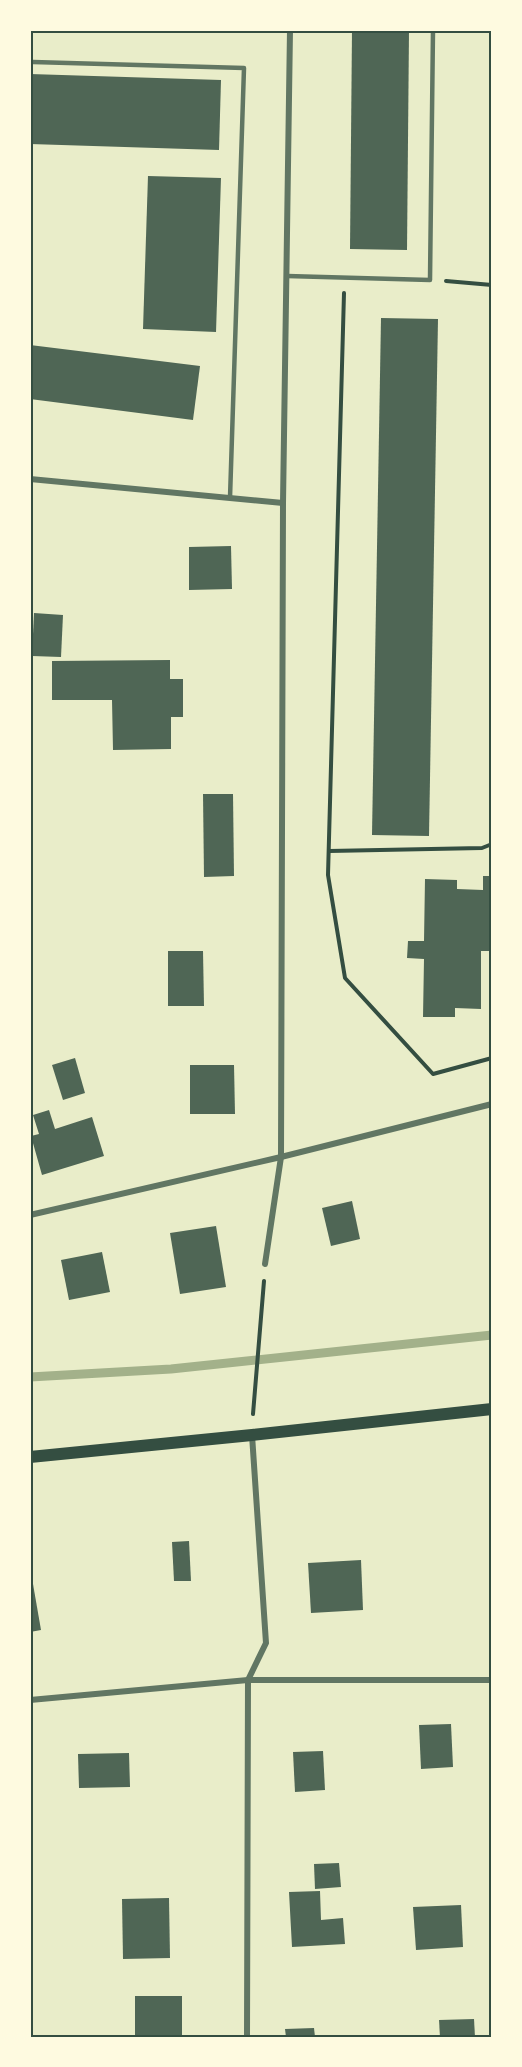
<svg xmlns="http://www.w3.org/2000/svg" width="522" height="2067" font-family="'Fira Sans Condensed',sans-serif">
  <rect width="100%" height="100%" fill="#e9edc9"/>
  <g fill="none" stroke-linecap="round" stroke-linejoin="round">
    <polyline stroke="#a3b18a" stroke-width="9" points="30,1377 171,1369 492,1335"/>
  </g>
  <g fill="#4f6655">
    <polygon points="352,30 409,30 407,250 350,249"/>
    <polygon points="30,74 221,80 219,150 30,144"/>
    <polygon points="148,176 221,178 216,332 143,329"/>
    <polygon points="381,318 438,319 429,836 372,835"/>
    <polygon points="30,345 200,366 193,420 30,399"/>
    <polygon points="231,546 232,589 189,590 189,547"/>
    <polygon points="34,613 63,615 61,657 32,656"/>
    <polygon points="170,660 170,679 183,679 183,717 171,717 171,749 113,750 112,700 52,700 52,661"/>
    <polygon points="203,794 233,794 234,876 204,877"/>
    <polygon points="483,876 492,876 492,951 481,951 481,1009 455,1008 455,1017 423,1017 424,959 407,958 408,941 424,941 425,879 457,880 457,889 483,890"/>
    <polygon points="168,951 203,951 204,1006 168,1006"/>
    <polygon points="75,1058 85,1093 63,1100 52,1065"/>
    <polygon points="190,1065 234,1065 235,1114 190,1114"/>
    <polygon points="49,1110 55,1129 92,1117 104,1156 42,1175 31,1136 39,1134 33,1115"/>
    <polygon points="352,1201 360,1239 331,1246 322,1208"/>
    <polygon points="216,1226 226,1287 180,1294 170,1233"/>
    <polygon points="102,1252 110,1292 69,1300 61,1260"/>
    <polygon points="189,1541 191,1581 174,1581 172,1542"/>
    <polygon points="361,1560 363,1610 311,1613 308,1563"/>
    <polygon points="33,1584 41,1630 30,1632 30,1585"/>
    <polygon points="451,1724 453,1767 421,1769 419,1725"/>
    <polygon points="323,1751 325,1790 295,1792 293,1752"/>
    <polygon points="129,1753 130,1787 79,1788 78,1754"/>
    <polygon points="339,1863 341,1887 315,1889 314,1864"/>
    <polygon points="320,1891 321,1920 343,1918 345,1944 292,1947 289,1892"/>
    <polygon points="169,1898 170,1958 123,1959 122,1899"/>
    <polygon points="461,1905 463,1947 416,1950 413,1907"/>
    <rect x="135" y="1996" width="47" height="41"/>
    <polygon points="474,2019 475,2037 440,2037 439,2020"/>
    <polygon points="314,2028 315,2037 286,2037 285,2029"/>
  </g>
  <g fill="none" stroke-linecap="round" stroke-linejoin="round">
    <g stroke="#344e41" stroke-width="4">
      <polyline points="446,281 492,285"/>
      <polyline points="344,293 328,875 345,978 433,1074 492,1058"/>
      <polyline points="329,851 482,848 492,844"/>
      <polyline points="253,1414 264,1281"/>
    </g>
    <g stroke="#617663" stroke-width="4.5">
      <polyline points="33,62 244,68 230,498"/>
      <polyline points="287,276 430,280 433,30"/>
    </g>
    <g stroke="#617663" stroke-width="6">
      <polyline points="30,479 283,503"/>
      <polyline points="30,1215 281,1157 492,1104"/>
      <polyline points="265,1264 281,1157 283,503 290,30"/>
      <polyline points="30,1700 248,1680 492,1680"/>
      <polyline points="247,2037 248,1680 266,1643 252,1435"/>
    </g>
    <polyline stroke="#344e41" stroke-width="12" points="30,1457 252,1435 492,1409"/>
  </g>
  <rect width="522" height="2067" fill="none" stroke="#fefae0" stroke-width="63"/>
  <rect x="32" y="32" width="458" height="2004" fill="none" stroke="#344e41" stroke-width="2"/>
</svg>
